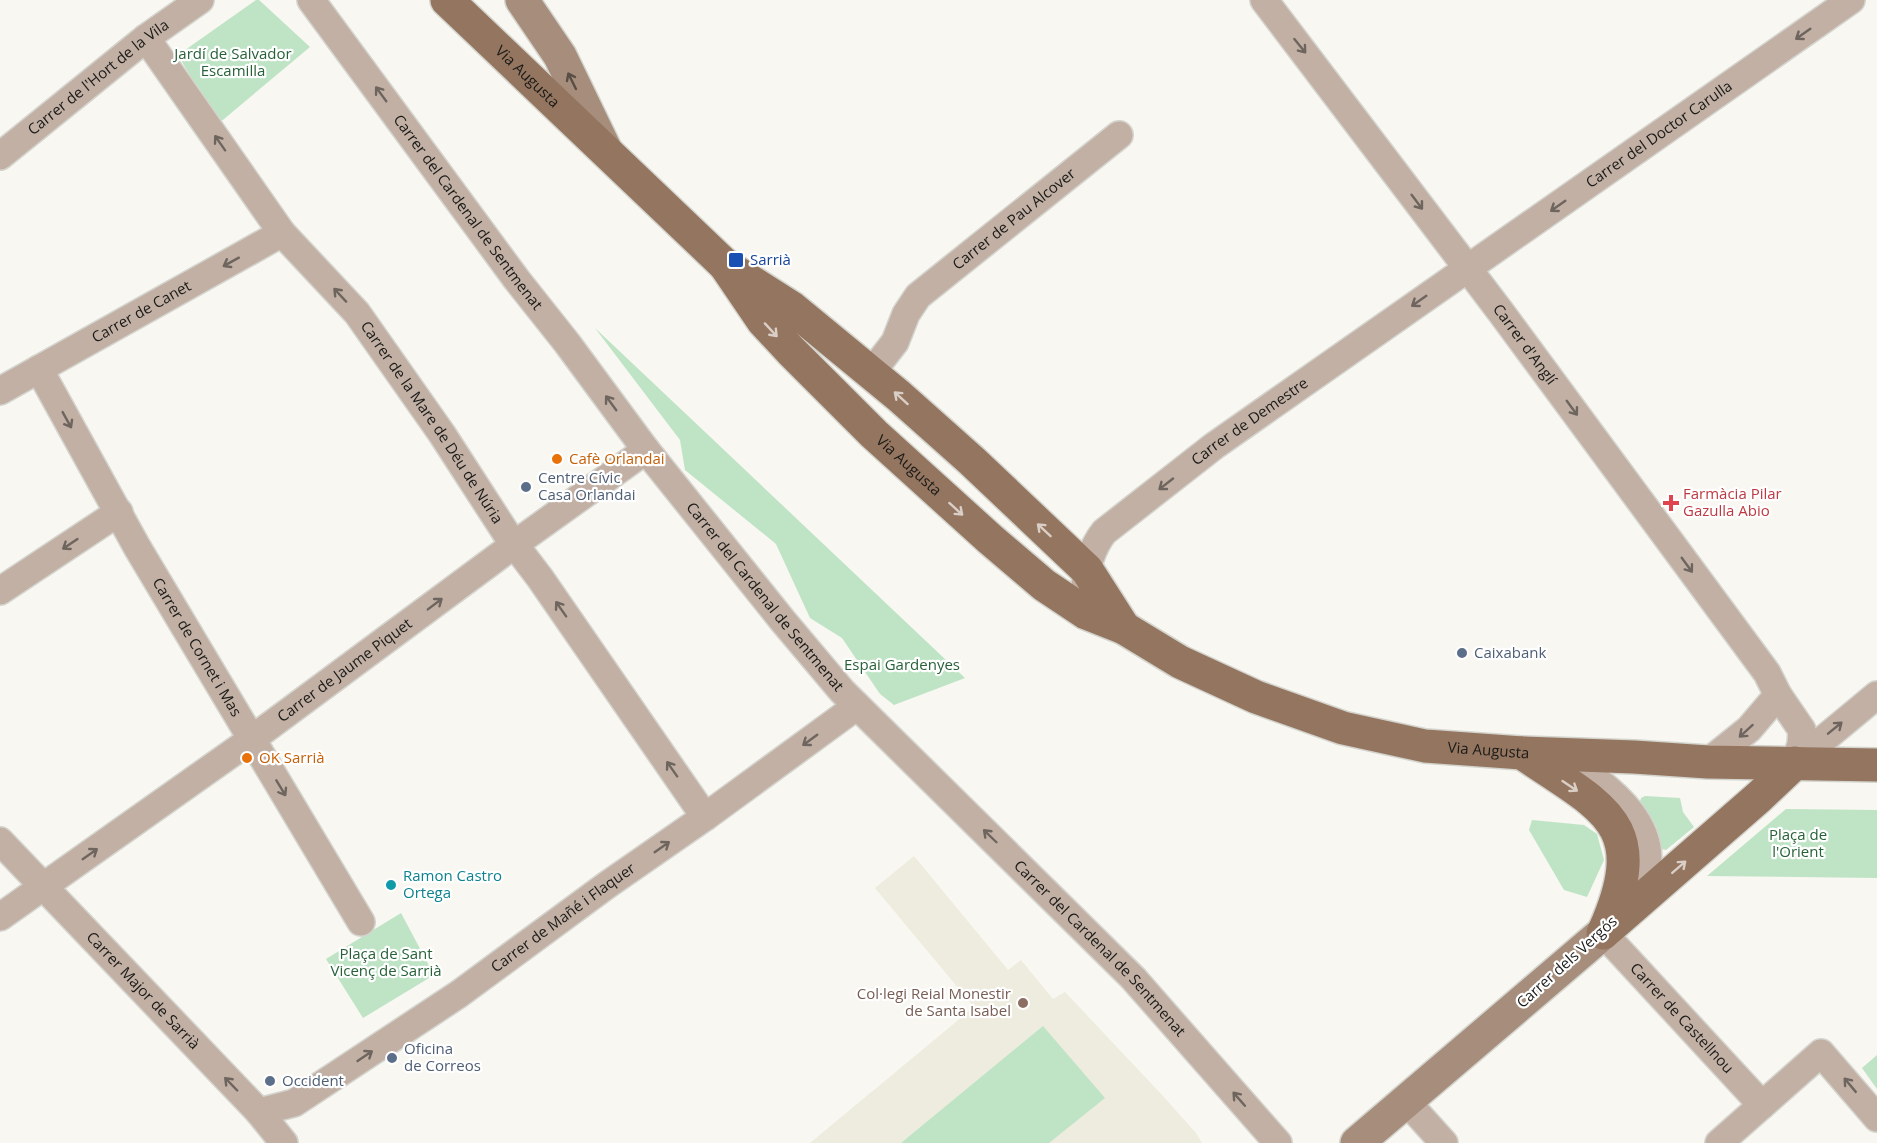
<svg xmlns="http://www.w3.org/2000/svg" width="1877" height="1143" font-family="'Open Sans',sans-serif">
  <rect width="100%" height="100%" fill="#f8f7f1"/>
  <polygon fill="#eeecdf" points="914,856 1008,970 1021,960 1053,999 1065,992 1162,1095 1196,1133 1202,1143 810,1143 974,1007 875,888"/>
  <g fill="#bee4c5">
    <polygon points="256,0 259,0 310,47 218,124 178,55"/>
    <polygon points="595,328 965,678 894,705 880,694 842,638 810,618 776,544 685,470 680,440"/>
    <polygon points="1645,796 1680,798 1683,812 1694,827 1666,850 1662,849 1656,826 1640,802 1641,798"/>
    <polygon points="1786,809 1877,810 1877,878 1707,876"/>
    <polygon points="1532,820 1584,825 1597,834 1604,860 1587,897 1564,890 1529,830"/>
    <polygon points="401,913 434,975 363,1018 326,959"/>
    <polygon points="1043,1026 1105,1098 1049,1143 901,1143"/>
    <polygon points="1877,1055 1877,1089 1862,1068"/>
  </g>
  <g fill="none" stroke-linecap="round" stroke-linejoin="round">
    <g stroke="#d4d4ce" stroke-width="30">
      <g id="street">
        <path id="s1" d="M311,0L517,280L567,343L646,450L783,621L842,691L1133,978L1278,1143"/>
        <path id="s2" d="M1264,0L1500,311L1767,673L1778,695L1802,730L1801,744L1795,763"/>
        <path id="s3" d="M146,38L282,233L357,313L442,434L508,536L540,578L705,817"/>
        <path id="s4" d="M0,156L146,38L200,0"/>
        <path id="s5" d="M39,369L137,547L361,922"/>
        <path id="s6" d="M871,373L895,342L906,314L918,296L1119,135"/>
        <path id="s7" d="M0,391L282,233"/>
        <path id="s8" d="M1085,587C1087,566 1091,549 1104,532L1214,446L1851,0"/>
        <polyline points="0,591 119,512"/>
        <path id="s9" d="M1561,755C1607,785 1675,831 1636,895C1628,909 1615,921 1603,933L1762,1105"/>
        <polyline points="1708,762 1749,729 1778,695"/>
        <polyline points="1795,763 1877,695"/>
        <path id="s10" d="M0,841L259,1112L284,1143"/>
        <path id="s11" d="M0,917L252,739L515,544L646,450"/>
        <polyline points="1406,1101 1444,1143"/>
        <path id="s12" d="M259,1112L294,1103L459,994L607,885L705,817L857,706"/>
        <polyline points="1719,1143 1821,1053 1877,1118"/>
      </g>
    </g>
    <g stroke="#d4d4ce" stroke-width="36">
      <g id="secondary">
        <polyline points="522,0 560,56 605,149"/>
        <polyline points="1357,1143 1603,933"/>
      </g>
    </g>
    <g stroke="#d4d4ce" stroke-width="36">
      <g id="primary">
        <path id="s13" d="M447,0L725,265L792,308L899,396L972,461L1087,570L1124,628"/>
        <path id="s14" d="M725,265L763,321L791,351L874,434L990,539L1044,585L1086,613L1124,628L1180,662L1256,697L1343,728L1425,746L1522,753L1634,757L1708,762L1877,765"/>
        <path d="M1522,753C1602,808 1652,822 1605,929"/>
        <polyline points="1603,933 1759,797 1795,763"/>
      </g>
    </g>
    <use href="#street" stroke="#c2b0a4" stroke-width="27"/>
    <use href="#secondary" stroke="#a78e7c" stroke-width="33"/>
    <use href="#primary" stroke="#94755f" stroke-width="33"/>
  </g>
  <defs><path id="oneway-shaft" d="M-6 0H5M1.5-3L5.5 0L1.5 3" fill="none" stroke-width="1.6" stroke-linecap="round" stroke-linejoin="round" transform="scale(1.5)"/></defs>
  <g stroke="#6e655e">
    <use href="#oneway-shaft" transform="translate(1803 34) rotate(145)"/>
    <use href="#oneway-shaft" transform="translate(1300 46) rotate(51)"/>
    <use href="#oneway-shaft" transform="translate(381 94) rotate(-126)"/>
    <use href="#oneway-shaft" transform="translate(220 143) rotate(-125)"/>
    <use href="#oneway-shaft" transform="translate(1417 202) rotate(53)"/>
    <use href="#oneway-shaft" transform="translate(1558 206) rotate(145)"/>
    <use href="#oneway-shaft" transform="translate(231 262) rotate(151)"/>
    <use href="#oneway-shaft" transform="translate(340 295) rotate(-133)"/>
    <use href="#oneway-shaft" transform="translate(1419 301) rotate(145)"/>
    <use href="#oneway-shaft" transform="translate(611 403) rotate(-126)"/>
    <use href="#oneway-shaft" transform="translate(1572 408) rotate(54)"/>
    <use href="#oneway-shaft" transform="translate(67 420) rotate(61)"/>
    <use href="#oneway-shaft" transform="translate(1166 484) rotate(142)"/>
    <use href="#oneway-shaft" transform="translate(70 544) rotate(146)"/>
    <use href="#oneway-shaft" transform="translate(1687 565) rotate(54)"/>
    <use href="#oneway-shaft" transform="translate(435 604) rotate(-37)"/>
    <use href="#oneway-shaft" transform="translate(561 609) rotate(-125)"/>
    <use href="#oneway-shaft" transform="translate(1835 728) rotate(-39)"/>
    <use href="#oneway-shaft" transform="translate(1746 731) rotate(138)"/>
    <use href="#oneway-shaft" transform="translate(810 740) rotate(144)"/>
    <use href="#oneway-shaft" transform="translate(672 769) rotate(-125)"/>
    <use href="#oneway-shaft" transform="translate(281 788) rotate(59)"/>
    <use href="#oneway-shaft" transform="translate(990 836) rotate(-136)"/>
    <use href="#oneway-shaft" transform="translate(662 847) rotate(-35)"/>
    <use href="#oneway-shaft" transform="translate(90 854) rotate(-35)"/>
    <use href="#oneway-shaft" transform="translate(365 1056) rotate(-34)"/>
    <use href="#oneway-shaft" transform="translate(231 1084) rotate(-134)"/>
    <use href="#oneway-shaft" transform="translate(1850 1085) rotate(-130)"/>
    <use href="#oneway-shaft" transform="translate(1239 1099) rotate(-131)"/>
  </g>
  <use stroke="#594e45" href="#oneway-shaft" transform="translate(572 81) rotate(-116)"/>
  <g stroke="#dacfc7">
    <use href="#oneway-shaft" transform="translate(771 330) rotate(47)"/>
    <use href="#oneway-shaft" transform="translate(901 398) rotate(-138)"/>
    <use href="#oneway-shaft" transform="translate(956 509) rotate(42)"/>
    <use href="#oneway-shaft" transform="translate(1044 530) rotate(-137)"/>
    <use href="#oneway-shaft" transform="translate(1570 786) rotate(34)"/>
    <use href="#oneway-shaft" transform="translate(1679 867) rotate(-41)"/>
  </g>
  <rect fill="#1a4fb4" stroke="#fff" stroke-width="2" x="728" y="252" width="16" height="16" rx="3"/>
  <g fill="#e8710a" stroke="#fff" stroke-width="2">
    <circle cx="557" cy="459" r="6"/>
    <circle cx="247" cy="758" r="6"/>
  </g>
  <g fill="#5c6f8a" stroke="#fff" stroke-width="2">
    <circle cx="526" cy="487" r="6"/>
    <circle cx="1462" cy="653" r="6"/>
    <circle cx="392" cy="1058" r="6"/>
    <circle cx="270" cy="1081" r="6"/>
  </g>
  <path fill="#e0444e" stroke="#fff" stroke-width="2" d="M1668 494h6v6h6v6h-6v6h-6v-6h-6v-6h6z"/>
  <circle fill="#0f9aa8" stroke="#fff" stroke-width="2" cx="391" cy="885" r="6"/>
  <circle fill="#8d6e63" stroke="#fff" stroke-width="2" cx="1023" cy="1003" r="6"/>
  <g text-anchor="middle" stroke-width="4.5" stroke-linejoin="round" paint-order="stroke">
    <g font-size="15" fill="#286138" stroke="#fff">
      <text x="233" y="59">Jardí de Salvador<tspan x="233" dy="17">Escamilla</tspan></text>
      <text x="902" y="670">Espai Gardenyes</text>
      <text x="1798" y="840">Plaça de<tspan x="1798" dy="17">l'Orient</tspan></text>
      <text x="386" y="959">Plaça de Sant<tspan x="386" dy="17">Vicenç de Sarrià</tspan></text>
    </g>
    <g font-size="15" fill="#1a1a18" stroke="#fff">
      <text dy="5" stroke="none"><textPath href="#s13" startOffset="111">Via Augusta</textPath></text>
      <text dy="5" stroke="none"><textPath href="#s4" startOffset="126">Carrer de l'Hort de la Vila</textPath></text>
      <text dy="5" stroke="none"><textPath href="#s8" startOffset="742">Carrer del Doctor Carulla</textPath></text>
      <text dy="5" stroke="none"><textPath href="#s1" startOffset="264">Carrer del Cardenal de Sentmenat</textPath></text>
      <text dy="5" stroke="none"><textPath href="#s6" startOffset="214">Carrer de Pau Alcover</textPath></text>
      <text dy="5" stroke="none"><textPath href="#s7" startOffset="162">Carrer de Canet</textPath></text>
      <text dy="5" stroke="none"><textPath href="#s2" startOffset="432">Carrer d'Anglí</textPath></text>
      <text dy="5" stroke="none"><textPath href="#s8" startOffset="242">Carrer de Demestre</textPath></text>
      <text dy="5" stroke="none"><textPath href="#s3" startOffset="480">Carrer de la Mare de Déu de Núria</textPath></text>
      <text dy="5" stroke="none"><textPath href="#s14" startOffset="273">Via Augusta</textPath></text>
      <text dy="5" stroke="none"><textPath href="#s1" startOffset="750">Carrer del Cardenal de Sentmenat</textPath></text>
      <text dy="5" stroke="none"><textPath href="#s5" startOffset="320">Carrer de Cornet i Mas</textPath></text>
      <text dy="5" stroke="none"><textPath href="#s11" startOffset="424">Carrer de Jaume Piquet</textPath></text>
      <text dy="5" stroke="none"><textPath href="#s14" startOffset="934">Via Augusta</textPath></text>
      <text dy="5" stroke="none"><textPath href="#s12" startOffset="363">Carrer de Mañé i Flaquer</textPath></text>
      <text dy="5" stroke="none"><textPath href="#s1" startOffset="1236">Carrer del Cardenal de Sentmenat</textPath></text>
      <text transform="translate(1567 962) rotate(-42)" y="5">Carrer dels Vergós</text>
      <text dy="5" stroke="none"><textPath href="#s10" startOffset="207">Carrer Major de Sarrià</textPath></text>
      <text dy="5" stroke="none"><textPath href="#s9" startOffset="346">Carrer de Castellnou</textPath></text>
    </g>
    <g font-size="15" fill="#164399" stroke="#fff" text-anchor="start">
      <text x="750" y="265">Sarrià</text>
    </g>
    <g font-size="15" fill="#c56008" stroke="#fff" text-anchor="start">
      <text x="569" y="464">Cafè Orlandai</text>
      <text x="259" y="763">OK Sarrià</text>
    </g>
    <g font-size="15" fill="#4e5e75" stroke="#fff" text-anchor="start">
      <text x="538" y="483">Centre Cívic<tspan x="538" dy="17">Casa Orlandai</tspan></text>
      <text x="1474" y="658">Caixabank</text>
      <text x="404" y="1054">Oficina<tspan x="404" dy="17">de Correos</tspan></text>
      <text x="282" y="1086">Occident</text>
    </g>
    <g font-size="15" fill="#be3a42" stroke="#fff" text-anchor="start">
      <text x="1683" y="499">Farmàcia Pilar<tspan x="1683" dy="17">Gazulla Abio</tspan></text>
    </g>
    <g font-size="15" fill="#0d838f" stroke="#fff" text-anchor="start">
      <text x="403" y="881">Ramon Castro<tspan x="403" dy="17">Ortega</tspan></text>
    </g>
    <g font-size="15" fill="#785e54" stroke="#fff" text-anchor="end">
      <text x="1011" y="999">Col·legi Reial Monestir<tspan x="1011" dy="17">de Santa Isabel</tspan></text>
    </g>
  </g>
</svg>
